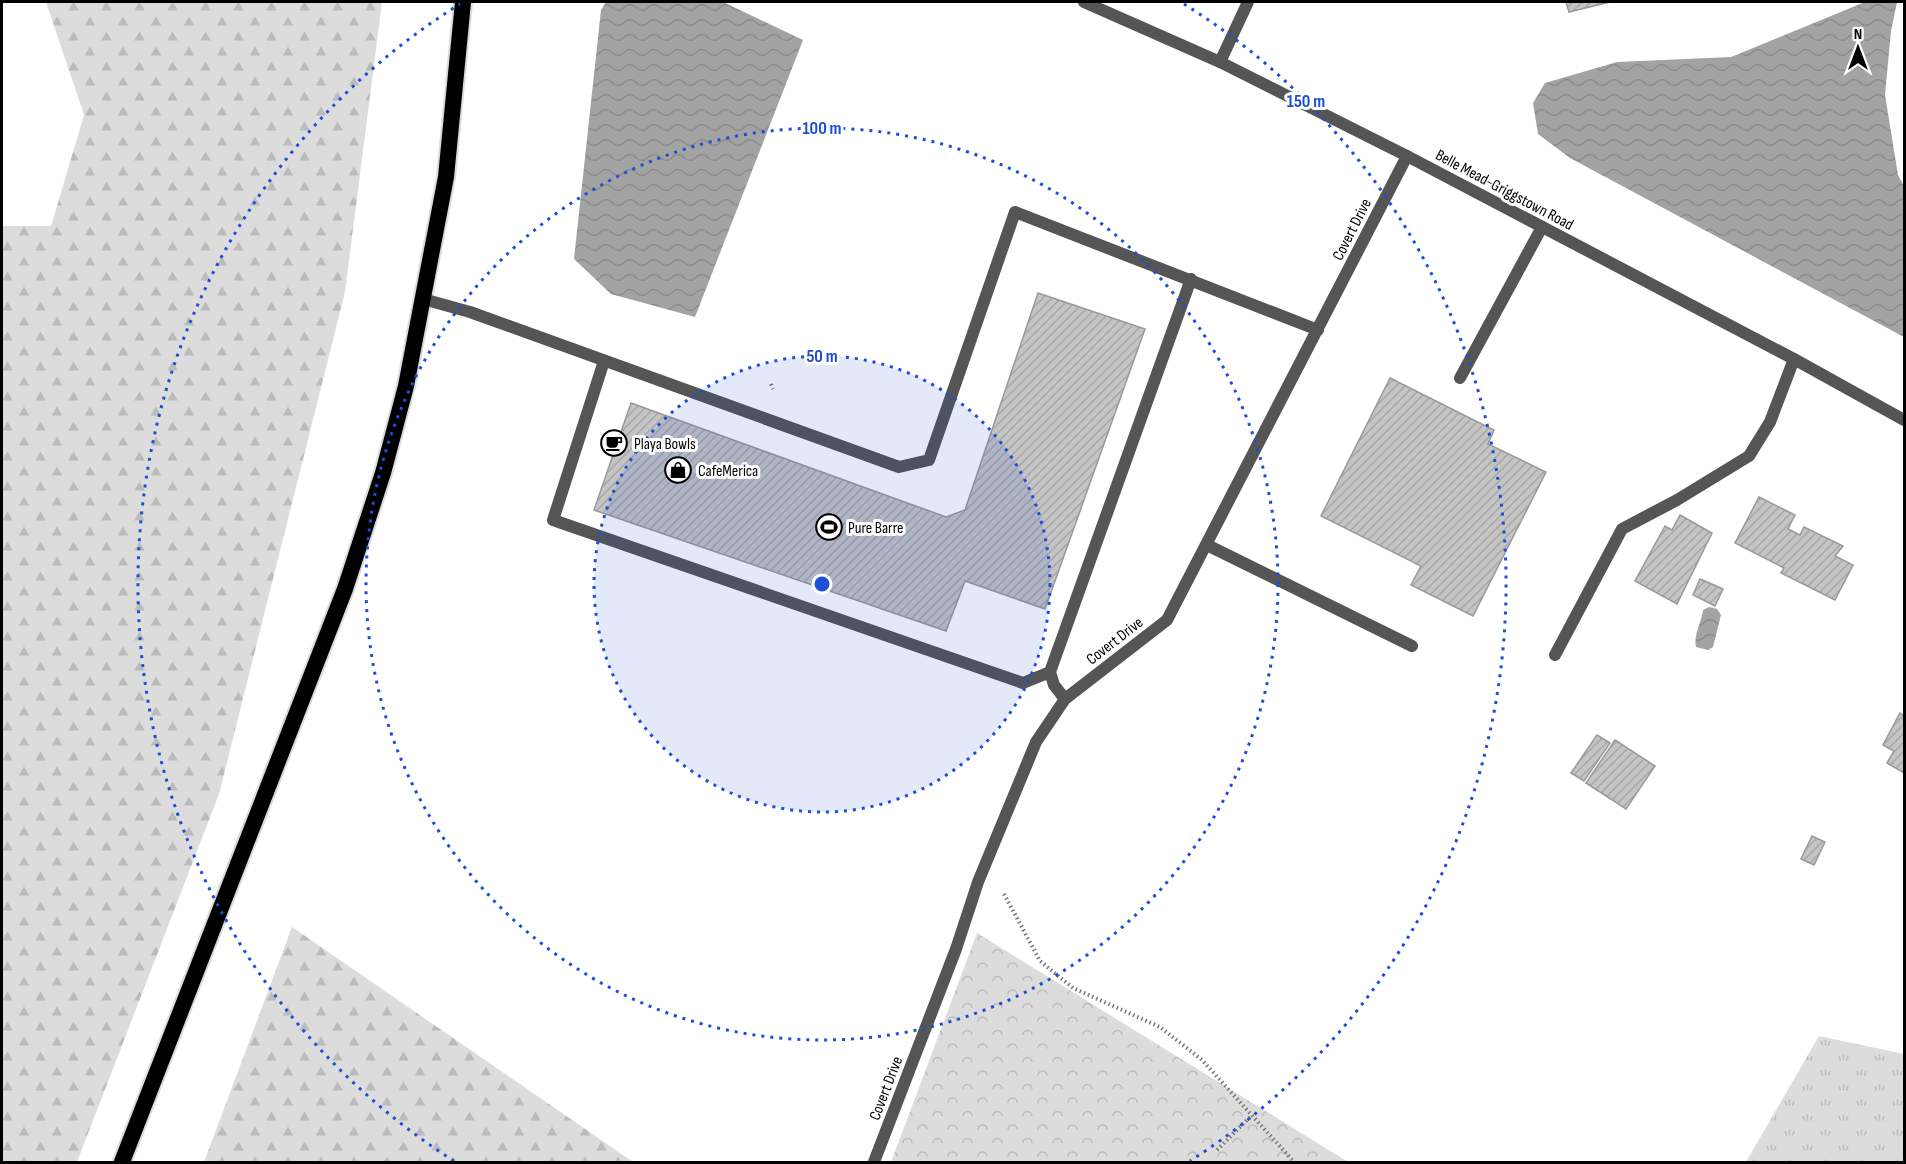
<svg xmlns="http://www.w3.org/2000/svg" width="1906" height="1164" font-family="'Sofia Sans Condensed',sans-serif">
  <defs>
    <pattern id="grass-tufts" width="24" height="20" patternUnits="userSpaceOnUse" patternTransform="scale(1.5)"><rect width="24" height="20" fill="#dcdcdc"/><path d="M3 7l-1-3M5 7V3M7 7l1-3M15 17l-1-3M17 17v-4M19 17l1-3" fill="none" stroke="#bbb"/></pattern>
    <pattern id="forest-firs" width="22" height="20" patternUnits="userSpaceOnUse" patternTransform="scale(1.5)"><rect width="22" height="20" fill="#dcdcdc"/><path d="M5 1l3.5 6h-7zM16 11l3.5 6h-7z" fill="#bbb"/></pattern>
    <pattern id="park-crowns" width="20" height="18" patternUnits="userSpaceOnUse" patternTransform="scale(1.5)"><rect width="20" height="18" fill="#dcdcdc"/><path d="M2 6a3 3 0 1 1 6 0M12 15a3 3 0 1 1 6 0" fill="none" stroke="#bbb"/></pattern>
    <pattern id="water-waves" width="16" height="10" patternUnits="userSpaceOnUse" patternTransform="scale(1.5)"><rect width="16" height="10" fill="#a3a3a3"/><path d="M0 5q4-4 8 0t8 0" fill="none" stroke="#8b8b8b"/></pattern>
    <pattern id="building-hatch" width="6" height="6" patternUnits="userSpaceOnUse" patternTransform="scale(1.5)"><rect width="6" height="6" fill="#c4c4c4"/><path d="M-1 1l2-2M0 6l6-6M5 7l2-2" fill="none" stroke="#a7a7a7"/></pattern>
  </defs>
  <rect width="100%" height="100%" fill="#fff"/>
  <polygon fill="url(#grass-tufts)" points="1819,1036 1904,1054 1904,1162 1746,1162"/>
  <g fill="url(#forest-firs)">
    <polygon points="46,2 382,2 345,292 219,794 77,1162 2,1162 2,226 51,226 84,115"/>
    <polygon points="292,927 633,1162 204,1162"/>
  </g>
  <polygon fill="url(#park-crowns)" points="977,933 1348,1162 891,1162"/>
  <g fill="url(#water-waves)">
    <polygon points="606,2 723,2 803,40 695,317 611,294 574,259 601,10"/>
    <polygon points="1865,2 1897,2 1891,31 1885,95 1898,175 1904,186 1904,337 1570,158 1538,134 1533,103 1545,83 1617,62 1731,57"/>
    <path d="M1709,607L1717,609L1721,615L1713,647L1708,650L1696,647C1693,636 1702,621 1703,610Z"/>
  </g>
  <g fill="url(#building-hatch)" stroke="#999" stroke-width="1.5">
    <polygon points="1566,2 1610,2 1569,12"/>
    <polygon points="1038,293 1145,329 1045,609 965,581 946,631 594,510 631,403 946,517 965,510"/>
    <polygon points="1390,378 1494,430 1488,444 1546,472 1473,616 1411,585 1421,566 1321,516"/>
    <polygon points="1759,497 1795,515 1788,529 1800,535 1804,527 1843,546 1835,556 1853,565 1835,600 1781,573 1784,568 1735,543"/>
    <polygon points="1680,515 1712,533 1677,604 1635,581 1665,526 1672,530"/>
    <polygon points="1700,579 1723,589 1715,606 1693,595"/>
    <polygon points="1900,713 1904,716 1904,773 1887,763 1894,751 1883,745"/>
    <polygon points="1597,735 1610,743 1584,781 1571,773"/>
    <polygon points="1615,740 1655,766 1626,809 1586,783"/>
    <polygon points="1812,836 1825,842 1814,865 1801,859"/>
  </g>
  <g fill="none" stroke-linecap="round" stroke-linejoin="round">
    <g stroke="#dbdbdb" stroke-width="20">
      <polyline id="trunk" points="122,1162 345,589 383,473 406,386 446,177 463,2"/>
    </g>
    <g stroke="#777" stroke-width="4" stroke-dasharray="1.5 3" stroke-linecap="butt">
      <polyline points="771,384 773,389"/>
      <polyline points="1004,894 1040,961 1073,988 1160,1027 1202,1060 1294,1162"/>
      <polyline points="1217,1150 1252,1115"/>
    </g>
    <g stroke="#555" stroke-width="12">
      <polyline points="1220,62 1248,2"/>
      <polyline points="423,299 470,312 899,467 929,460 1015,212 1318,330"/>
      <polyline points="604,361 553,520 1023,683 1050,672 1191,279"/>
      <polyline points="1460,378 1542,227"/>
      <polyline points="1207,545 1412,646"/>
      <polyline points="1555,655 1622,529 1677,500 1749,456 1770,422 1794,359"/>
      <polyline points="1050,672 1054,685 1065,699"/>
    </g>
    <polyline stroke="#555" stroke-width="12" points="874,1162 956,949 978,882 1036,742 1065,699 1167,620 1407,156"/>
    <polyline stroke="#555" stroke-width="12" points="1084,2 1220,62 1407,156 1794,359 1904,420"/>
    <use href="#trunk" stroke="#000" stroke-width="16"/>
  </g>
  <circle cx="822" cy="584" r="228" fill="#1d4ed8" fill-opacity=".12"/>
  <g fill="none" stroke="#1d4ed8" stroke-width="3" stroke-dasharray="3 6">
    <circle cx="822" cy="584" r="228"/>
    <circle cx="822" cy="584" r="456"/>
    <path d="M454 1161A684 684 0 0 1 460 4M1184 4A684 684 0 0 1 1190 1161"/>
  </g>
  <defs>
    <g id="cafe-ring" transform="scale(1.35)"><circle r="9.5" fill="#fff" stroke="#000" stroke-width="1.5"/><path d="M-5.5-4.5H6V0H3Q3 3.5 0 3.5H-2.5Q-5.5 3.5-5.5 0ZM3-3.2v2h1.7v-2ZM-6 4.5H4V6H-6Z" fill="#000"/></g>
    <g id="shop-ring" transform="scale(1.35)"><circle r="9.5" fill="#fff" stroke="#000" stroke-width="1.5"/><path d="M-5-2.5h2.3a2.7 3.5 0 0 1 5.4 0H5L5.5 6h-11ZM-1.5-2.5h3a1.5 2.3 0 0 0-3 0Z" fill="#000"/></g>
    <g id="stadium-ring" transform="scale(1.35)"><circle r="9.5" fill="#fff" stroke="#000" stroke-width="1.5"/><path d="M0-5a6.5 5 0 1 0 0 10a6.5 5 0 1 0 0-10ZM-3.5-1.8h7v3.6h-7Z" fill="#000"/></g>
  </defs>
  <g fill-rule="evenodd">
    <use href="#cafe-ring" x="614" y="443"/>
    <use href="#shop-ring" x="678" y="470"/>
    <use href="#stadium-ring" x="829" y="527"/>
  </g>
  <g text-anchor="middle" stroke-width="6" stroke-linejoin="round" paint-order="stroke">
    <g font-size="16" fill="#000" stroke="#fff">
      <text transform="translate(1505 189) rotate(28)" y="6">Belle Mead-Griggstown Road</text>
      <text transform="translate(1351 229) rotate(-63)" y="6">Covert Drive</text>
      <text transform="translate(1114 640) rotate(-38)" y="6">Covert Drive</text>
      <text transform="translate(885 1088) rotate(-69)" y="6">Covert Drive</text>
    </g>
    <g font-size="16" fill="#000" stroke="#fff" text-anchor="start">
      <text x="634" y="449">Playa Bowls</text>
      <text x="698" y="476">CafeMerica</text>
      <text x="848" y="533">Pure Barre</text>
    </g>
  </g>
  <circle cx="822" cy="584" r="9" fill="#1d4ed8" stroke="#fff" stroke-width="3"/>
  <g font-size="18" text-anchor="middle" font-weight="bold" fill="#1d4ed8" stroke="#fff" stroke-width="6" stroke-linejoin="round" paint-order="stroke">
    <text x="1306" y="107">150 m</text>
    <text x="822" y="134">100 m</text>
    <text x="822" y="362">50 m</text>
  </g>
  <rect width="1906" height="1164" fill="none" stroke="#000000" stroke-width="6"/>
  <g transform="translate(1858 48)" stroke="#ffffff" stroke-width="4.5" paint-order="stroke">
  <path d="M0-4.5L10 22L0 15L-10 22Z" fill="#000000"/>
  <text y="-9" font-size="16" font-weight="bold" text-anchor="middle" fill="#000000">N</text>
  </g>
</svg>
